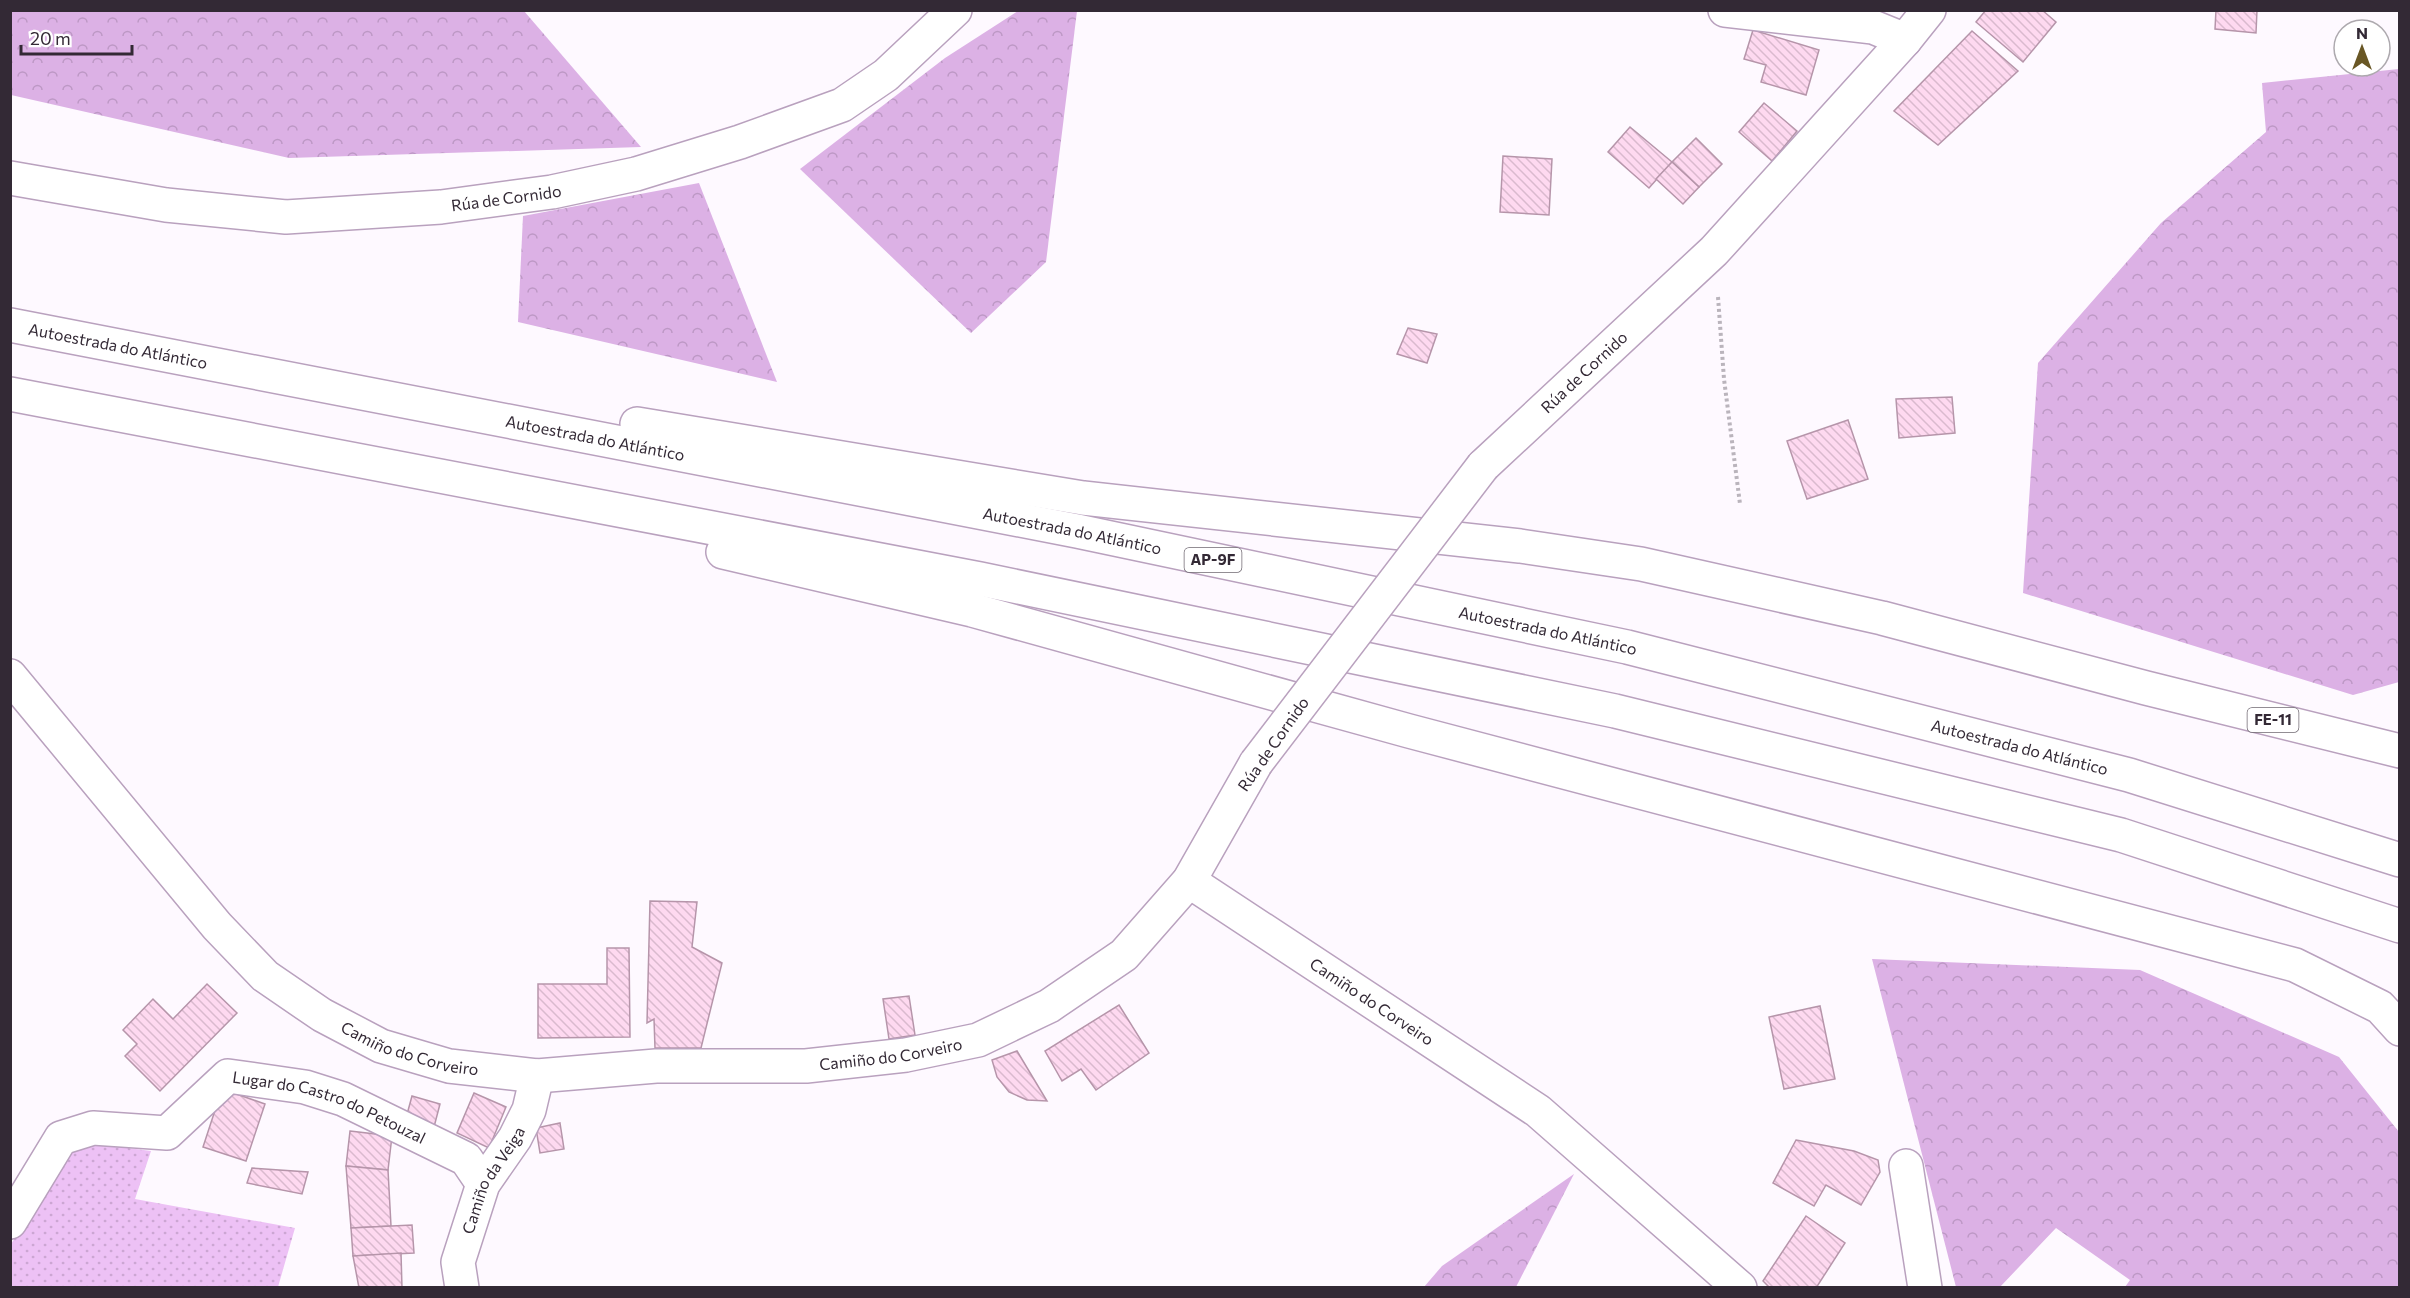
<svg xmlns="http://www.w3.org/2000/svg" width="2410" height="1298" font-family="Commissioner,sans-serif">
  <defs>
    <pattern id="grass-dots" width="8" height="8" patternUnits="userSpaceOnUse" patternTransform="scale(1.5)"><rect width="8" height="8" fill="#edc1f5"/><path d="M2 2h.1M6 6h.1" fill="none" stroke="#cca6d3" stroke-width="1.8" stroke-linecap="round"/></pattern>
    <pattern id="forest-crowns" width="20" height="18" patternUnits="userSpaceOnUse" patternTransform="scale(1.5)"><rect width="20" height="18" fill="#dcb1e5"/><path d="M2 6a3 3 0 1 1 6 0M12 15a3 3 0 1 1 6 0" fill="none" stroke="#bd98c5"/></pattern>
    <pattern id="building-back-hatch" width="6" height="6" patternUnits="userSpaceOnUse" patternTransform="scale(1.5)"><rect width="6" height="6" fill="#fed9f0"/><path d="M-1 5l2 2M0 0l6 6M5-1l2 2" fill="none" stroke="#dabace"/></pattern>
  </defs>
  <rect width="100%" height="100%" fill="#fef9ff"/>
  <polygon fill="url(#grass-dots)" points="90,1143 151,1151 135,1199 295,1228 278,1287 11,1288 11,1244 74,1148"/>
  <g fill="url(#forest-crowns)">
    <polygon points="11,10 524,11 641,147 289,158 11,95"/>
    <polygon points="1018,11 1077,11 1046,262 971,333 800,169 945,58"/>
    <polygon points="2399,69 2399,682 2353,695 2023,593 2038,363 2161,223 2266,132 2262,83"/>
    <polygon points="699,183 777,382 518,322 523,216"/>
    <polygon points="1872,959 2140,970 2339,1057 2399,1132 2399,1287 2125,1287 2130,1280 2056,1228 2000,1287 1956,1287"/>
    <polygon points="1574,1174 1516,1287 1424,1287 1442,1266"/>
  </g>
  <g fill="url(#building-back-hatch)" stroke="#b695aa" stroke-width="1.5">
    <polygon points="1986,10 2042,10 2056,22 2023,62 1976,22"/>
    <polygon points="2216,10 2257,10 2256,33 2215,29"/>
    <polygon points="1753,30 1819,50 1806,95 1761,82 1766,65 1744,59"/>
    <polygon points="1972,31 2018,71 1938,145 1894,111"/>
    <polygon points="1764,103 1797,131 1772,161 1739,132"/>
    <polygon points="1630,127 1672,162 1649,188 1608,152"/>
    <polygon points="1696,138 1722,164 1699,187 1672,162"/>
    <polygon points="1503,156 1552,159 1549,215 1500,212"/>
    <polygon points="1672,162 1699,187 1683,204 1656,179"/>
    <polygon points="1408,328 1437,334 1427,363 1397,354"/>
    <polygon points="1952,397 1955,433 1899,438 1896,399"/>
    <polygon points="1848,420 1868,479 1807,499 1787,441"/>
    <polygon points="650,901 697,902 692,947 722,963 701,1048 655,1048 654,1019 647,1023"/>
    <polygon points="607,948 629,948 630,1037 538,1038 538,984 607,984"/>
    <polygon points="207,984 237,1013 160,1091 125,1056 137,1044 123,1030 153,999 173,1019"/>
    <polygon points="909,996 915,1035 889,1039 883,999"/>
    <polygon points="1119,1005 1149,1053 1096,1090 1081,1069 1062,1081 1045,1051"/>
    <polygon points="1820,1006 1835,1079 1784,1089 1769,1017"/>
    <polygon points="1017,1051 1047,1101 1027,1100 1009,1092 997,1077 992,1060"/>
    <polygon points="222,1089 265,1104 246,1161 203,1147"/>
    <polygon points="474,1093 506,1107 489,1148 457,1133"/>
    <polygon points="412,1096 440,1104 434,1127 406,1118"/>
    <polygon points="560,1123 564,1149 540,1153 536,1128"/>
    <polygon points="350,1131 392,1136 388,1170 346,1166"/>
    <polygon points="1796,1140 1854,1151 1878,1160 1880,1172 1861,1205 1826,1185 1814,1206 1773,1183"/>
    <polygon points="346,1166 388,1170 391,1226 351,1228"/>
    <polygon points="252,1168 308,1172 302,1194 247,1183"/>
    <polygon points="1806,1216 1845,1243 1816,1288 1770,1288 1763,1281"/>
    <polygon points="412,1225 414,1253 353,1256 351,1228"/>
    <polygon points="401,1253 402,1288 359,1288 353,1256"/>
  </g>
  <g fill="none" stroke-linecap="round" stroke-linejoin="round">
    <g stroke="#b9a1be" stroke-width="36">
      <g id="minor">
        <polyline points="1725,10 1873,27 1905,40"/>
        <path id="s1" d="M10,178L166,205L286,217L441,207L552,192L636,174L740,142L842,105L886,75L955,10"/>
        <path id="s2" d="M1483,466L1714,251L1905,40L1929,10"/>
        <path id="s3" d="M10,676L217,926L265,976L322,1015L381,1046L449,1066L537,1076L656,1066H806L906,1055L978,1040L1049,1006L1124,955L1189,881L1256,763"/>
        <path id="s4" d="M1189,881L1538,1111L1740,1288"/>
        <polyline points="1906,1166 1925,1288"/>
        <path id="s5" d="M10,1222L61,1138L93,1128L167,1133L228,1076L305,1087L343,1099L466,1159L483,1184"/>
        <path id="s6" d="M462,1288L458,1262L483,1184L515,1138L529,1110L537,1076"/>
      </g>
    </g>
    <g stroke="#b9a1be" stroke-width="36">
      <g id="highway">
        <path id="s7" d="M10,325L1077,531L1627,647L2129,775L2400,860"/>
        <polyline points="10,394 980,579 1615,711 2121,835 2400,926"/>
        <polyline points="637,424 1083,498 1520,546 1641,564 1882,618 2146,688 2400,751"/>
        <polyline points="723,552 972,610 1409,731 2295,965 2380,1007 2400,1029"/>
      </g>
    </g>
    <polyline stroke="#bab4bc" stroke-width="4" stroke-dasharray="3 3" stroke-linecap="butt" points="1718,297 1724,379 1740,504"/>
    <use href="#minor" stroke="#fff" stroke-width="33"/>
    <use href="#highway" stroke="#fff" stroke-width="33"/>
    <g stroke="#b9a1be" stroke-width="36" stroke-linecap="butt">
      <polyline id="minor-bridge" points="1256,763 1483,466"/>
    </g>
    <use href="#minor-bridge" stroke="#fff" stroke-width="33"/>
  </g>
  <g text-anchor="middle" stroke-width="4.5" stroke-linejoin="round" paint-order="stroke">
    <g fill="#fff" stroke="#706972" stroke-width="1.5">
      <rect x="1184.5" y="548" width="57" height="24" rx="4.5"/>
      <rect x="2247.5" y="708" width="51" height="24" rx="4.5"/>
    </g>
    <g font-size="15" font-weight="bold" fill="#332935">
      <text x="1213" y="565">AP-9F</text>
      <text x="2273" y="725">FE-11</text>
    </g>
    <g font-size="16" fill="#332935" stroke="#fff">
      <text dy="6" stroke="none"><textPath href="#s1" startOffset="500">Rúa de Cornido</textPath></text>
      <text dy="6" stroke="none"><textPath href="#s7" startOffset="110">Autoestrada do Atlántico</textPath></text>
      <text dy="6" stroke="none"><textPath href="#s2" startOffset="138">Rúa de Cornido</textPath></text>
      <text dy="6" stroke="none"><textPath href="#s7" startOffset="596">Autoestrada do Atlántico</textPath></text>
      <text dy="6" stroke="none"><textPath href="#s7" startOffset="1082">Autoestrada do Atlántico</textPath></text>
      <text dy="6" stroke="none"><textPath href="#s7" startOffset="1568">Autoestrada do Atlántico</textPath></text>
      <text transform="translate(1273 744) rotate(-55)" y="6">Rúa de Cornido</text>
      <text dy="6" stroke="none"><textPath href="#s7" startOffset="2054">Autoestrada do Atlántico</textPath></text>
      <text dy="6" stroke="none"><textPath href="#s4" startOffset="219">Camiño do Corveiro</textPath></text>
      <text dy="6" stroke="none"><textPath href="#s3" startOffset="558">Camiño do Corveiro</textPath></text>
      <text dy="6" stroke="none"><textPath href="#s3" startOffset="1044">Camiño do Corveiro</textPath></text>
      <text dy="6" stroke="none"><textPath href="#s5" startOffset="396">Lugar do Castro do Petouzal</textPath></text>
      <text dy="6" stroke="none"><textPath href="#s6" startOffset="116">Camiño da Veiga</textPath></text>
    </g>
  </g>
  <rect width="2410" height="1298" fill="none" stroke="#332935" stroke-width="24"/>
  <g transform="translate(2362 48)"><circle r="28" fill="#ffffff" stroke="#ada9ae" stroke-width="1.5"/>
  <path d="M0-4.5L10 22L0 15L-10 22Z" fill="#695725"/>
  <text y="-9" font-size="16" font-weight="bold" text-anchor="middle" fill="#332935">N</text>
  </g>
  <path d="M21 45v9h111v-9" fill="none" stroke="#332935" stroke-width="3"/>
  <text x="30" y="45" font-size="18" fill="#332935" stroke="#ffffff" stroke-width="4.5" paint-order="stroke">20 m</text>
</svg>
